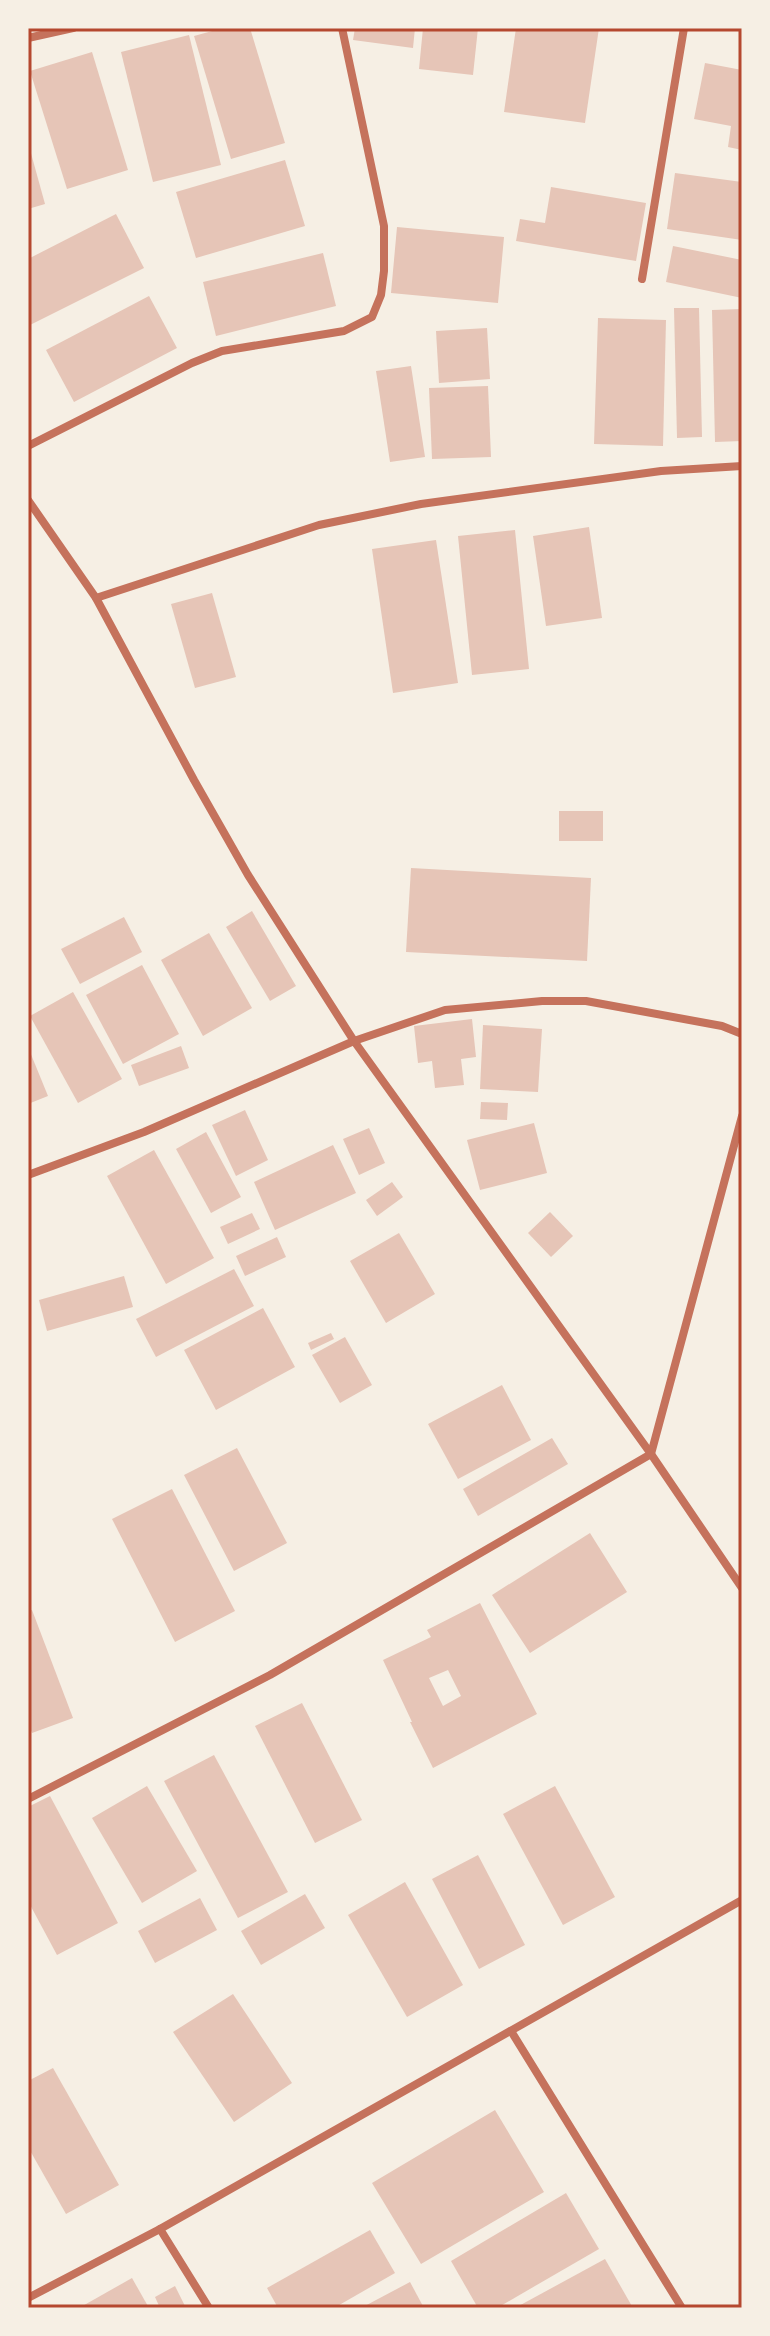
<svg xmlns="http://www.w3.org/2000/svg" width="770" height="2336" font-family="Poppins,sans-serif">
  <rect width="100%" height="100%" fill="#f6efe4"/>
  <g fill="#e6c5b7" fill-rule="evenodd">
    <polygon points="223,28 250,28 285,143 231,159 194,36"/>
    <polygon points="355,28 415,28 413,48 353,40"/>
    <polygon points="423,28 478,28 473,75 419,69"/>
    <polygon points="516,28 599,28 585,123 504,112"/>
    <polygon points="189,35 221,165 153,182 121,52"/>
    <polygon points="92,52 128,170 67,189 30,71"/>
    <polygon points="705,63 742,70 742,150 728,147 731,126 694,119"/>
    <polygon points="29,146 45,204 28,209 28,147"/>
    <polygon points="285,160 305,226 196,258 176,192"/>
    <polygon points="675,173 742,182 742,240 667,229"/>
    <polygon points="551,187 646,203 636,261 516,241 520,219 545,223"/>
    <polygon points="116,214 144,268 28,326 28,259"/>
    <polygon points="397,227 504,237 498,303 391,293"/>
    <polygon points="673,246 742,260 742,298 666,282"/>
    <polygon points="323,253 336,306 216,336 203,282"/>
    <polygon points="149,296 177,348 74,402 46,350"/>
    <polygon points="674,308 699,308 702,437 677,438"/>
    <polygon points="742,309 742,441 715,442 712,310"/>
    <polygon points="598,318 666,320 663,446 594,444"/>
    <polygon points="487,328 490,379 439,383 436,331"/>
    <polygon points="411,366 425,457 390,462 376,371"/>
    <polygon points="488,386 491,457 432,459 429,388"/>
    <polygon points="589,527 602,618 546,626 533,536"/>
    <polygon points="515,530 529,669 472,675 458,536"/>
    <polygon points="436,540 458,683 393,693 372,549"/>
    <polygon points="212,593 236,677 195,688 171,604"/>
    <rect x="559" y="811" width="44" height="30"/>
    <polygon points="411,868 591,878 587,961 406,952"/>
    <polygon points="252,911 296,986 270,1001 226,927"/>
    <polygon points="124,917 142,952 80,984 61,949"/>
    <polygon points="209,933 252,1008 203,1036 161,960"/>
    <polygon points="142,965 179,1034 123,1064 86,995"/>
    <polygon points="73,992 122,1079 78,1103 30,1016"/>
    <polygon points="472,1019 476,1057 461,1059 464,1085 435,1088 432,1061 418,1063 414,1026"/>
    <polygon points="483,1025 542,1029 538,1092 480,1089"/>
    <polygon points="181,1046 189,1068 139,1086 131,1065"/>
    <polygon points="28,1047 48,1096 28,1104"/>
    <polygon points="481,1102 508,1103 507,1120 480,1119"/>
    <polygon points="245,1110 268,1160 236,1176 212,1125"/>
    <polygon points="534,1123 547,1173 480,1190 467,1140"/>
    <polygon points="369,1128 385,1163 359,1175 343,1139"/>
    <polygon points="206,1132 241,1197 211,1213 176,1149"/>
    <polygon points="333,1145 356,1193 275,1230 254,1182"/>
    <polygon points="154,1150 214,1258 166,1284 107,1176"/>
    <polygon points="392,1182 403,1197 377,1216 366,1200"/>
    <polygon points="550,1212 573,1236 551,1257 528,1233"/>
    <polygon points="252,1213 260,1229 228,1244 220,1227"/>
    <polygon points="399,1233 435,1294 386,1323 350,1261"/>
    <polygon points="277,1237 286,1257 245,1276 236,1256"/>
    <polygon points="234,1269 254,1306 156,1357 136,1319"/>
    <polygon points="124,1276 133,1307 47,1331 39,1300"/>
    <polygon points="263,1308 295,1367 216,1410 184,1350"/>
    <polygon points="331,1333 334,1339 311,1350 308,1343"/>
    <polygon points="345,1337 372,1385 340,1403 312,1355"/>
    <polygon points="502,1385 531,1440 458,1479 428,1424"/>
    <polygon points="552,1438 568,1464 478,1516 463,1489"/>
    <polygon points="237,1448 287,1543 234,1571 184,1475"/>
    <polygon points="172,1489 235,1611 175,1642 112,1519"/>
    <polygon points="590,1533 627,1592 530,1653 492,1595"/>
    <path d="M480,1603L537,1714L433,1768L410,1722H412L383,1660L431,1637L427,1630ZM448,1670L461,1696L443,1706L429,1678Z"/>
    <polygon points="32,1610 73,1718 32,1733 28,1724 28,1611"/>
    <polygon points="302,1703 362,1820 315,1843 255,1726"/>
    <polygon points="214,1755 288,1892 238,1918 164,1781"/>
    <polygon points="147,1786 197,1871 142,1903 92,1818"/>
    <polygon points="555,1786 615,1897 563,1925 503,1814"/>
    <polygon points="50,1796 118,1923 57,1955 28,1901 28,1807"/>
    <polygon points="478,1855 525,1945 479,1969 432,1879"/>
    <polygon points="405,1882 463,1985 407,2017 348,1915"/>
    <polygon points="305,1894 325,1928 261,1965 241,1931"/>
    <polygon points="200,1898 217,1930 155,1963 138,1931"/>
    <polygon points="233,1994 292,2083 234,2122 173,2032"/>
    <polygon points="53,2068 119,2185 66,2214 28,2147 28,2081"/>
    <polygon points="495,2110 544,2192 421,2264 372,2183"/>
    <polygon points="566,2193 599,2249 497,2308 478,2308 451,2261"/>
    <polygon points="370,2230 395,2273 334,2308 278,2308 267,2288"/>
    <polygon points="605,2259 633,2308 515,2308"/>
    <polygon points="132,2278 149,2308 79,2308"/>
    <polygon points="410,2282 424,2308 361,2308"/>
    <polygon points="175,2286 186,2308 160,2308 155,2297"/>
  </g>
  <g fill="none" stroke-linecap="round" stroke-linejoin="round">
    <g stroke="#c5725c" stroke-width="8">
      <polyline points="28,38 73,28"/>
      <polyline points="642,279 684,28"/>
      <polyline points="28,446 192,363 222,351 344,331 372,317 381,295 384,271 384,226 342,28"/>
      <polyline points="28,500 96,598 194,780 248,875 354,1041 651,1454 742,1588"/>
      <polyline points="96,598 319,525 421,504 661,471 742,466"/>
      <polyline points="28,1175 144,1132 354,1041 445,1010 542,1001 586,1001 722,1026 742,1034"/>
      <polyline points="28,1799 270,1675 651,1454 742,1116"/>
      <polyline points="511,2031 682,2308"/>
      <polyline points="160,2229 209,2308"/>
      <polyline points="28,2298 160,2229 742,1900"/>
    </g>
  </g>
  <rect width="770" height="2336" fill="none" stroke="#f6efe4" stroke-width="60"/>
  <rect x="30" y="30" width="710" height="2276" fill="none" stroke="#b5482f" stroke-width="3"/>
</svg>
